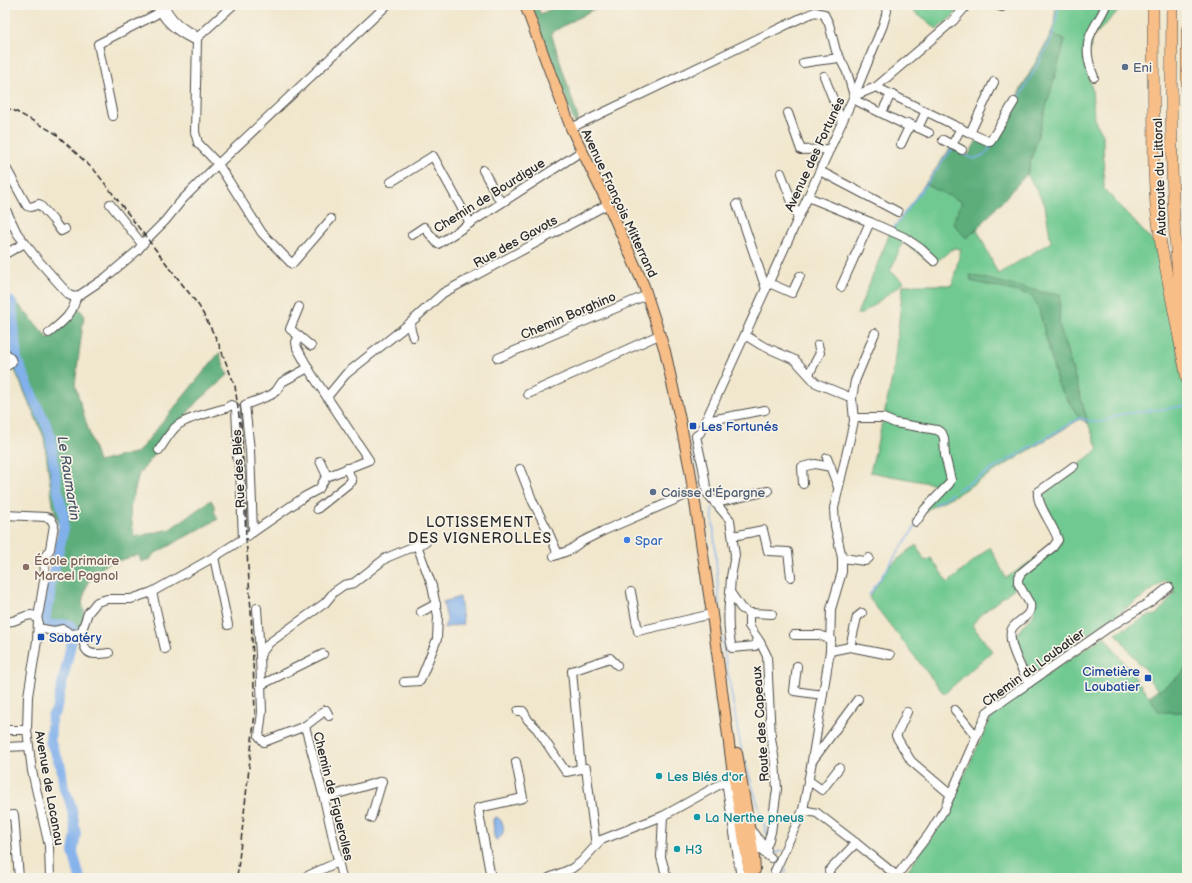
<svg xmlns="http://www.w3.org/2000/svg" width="1192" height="883" font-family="'Balsamiq Sans',sans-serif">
  <rect width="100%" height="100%" fill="#f7f3e8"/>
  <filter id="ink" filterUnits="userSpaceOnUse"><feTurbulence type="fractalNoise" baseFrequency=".025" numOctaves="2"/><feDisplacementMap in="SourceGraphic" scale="8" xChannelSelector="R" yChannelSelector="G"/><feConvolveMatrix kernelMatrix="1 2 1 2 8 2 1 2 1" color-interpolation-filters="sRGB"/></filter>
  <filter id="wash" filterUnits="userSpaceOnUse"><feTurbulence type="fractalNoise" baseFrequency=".012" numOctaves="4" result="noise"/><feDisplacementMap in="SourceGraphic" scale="16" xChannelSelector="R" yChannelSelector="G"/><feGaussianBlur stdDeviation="0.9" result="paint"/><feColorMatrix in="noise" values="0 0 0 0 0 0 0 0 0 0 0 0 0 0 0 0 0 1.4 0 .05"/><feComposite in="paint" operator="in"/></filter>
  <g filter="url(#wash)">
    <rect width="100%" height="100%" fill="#f1e7cd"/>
    <g fill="#6fc990" stroke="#4d7a5e">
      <polygon points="905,5 963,5 953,16 937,29"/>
      <path d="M1056,5H1103L1098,15L1086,66L1092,89L1094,119L1103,135L1104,189L1156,245L1187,396V665L1182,674L1159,691C1156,687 1150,682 1148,677C1146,671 1148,669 1141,666L1116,633L1148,616L1157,615L1175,593L1166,580L1031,675L1015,637L1035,612L1021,583L980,615L972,625L992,651L944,694L869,598L887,568L916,545L925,561L931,558L948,583L990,547L1006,578L1062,541L1042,495L1098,449L1088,423L1059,324L1060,295L1050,294L971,281L1031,295L1039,309L1058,385L1080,419L959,493L930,508L913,522L940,485L870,472L882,424L893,374L903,285H952L961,249L954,248L933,264L903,242L890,271L904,282L862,314H857L890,233L925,184L962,202L966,238L977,229L998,274L1051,242L1045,205L1027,174L1065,40L1051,34L1054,25Z"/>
      <polygon points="1108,5 1124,5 1092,38"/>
      <polygon points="1104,636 1149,696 1159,712 1187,712 1187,878 902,878 943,821 995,709"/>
    </g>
    <g fill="#5bad7a" stroke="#436c52">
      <polygon points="531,5 538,5 540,14 561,5 601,5 551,33 578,118 575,124"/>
      <polygon points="1051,34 1065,40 1027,174 977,229 966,238 953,223 962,202 925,184 952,146 968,156 977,140 990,146"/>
      <polygon points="970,275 1050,294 1060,294 1059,324 1088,423 1080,419 1058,385 1039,309 1031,295 971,281"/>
      <polygon points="12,297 48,338 71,319 78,307 84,315 75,385 98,462 138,452 219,353 228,375 194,405 139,474 130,509 134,537 170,529 211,500 216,509 214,511 218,519 154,554 150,559 141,562 139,555 106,564 88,582 82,602 85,615 80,631 70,630 41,623 59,526 53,505 44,437 14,368 7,302"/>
      <polygon points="1187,665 1187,712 1159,712 1149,696 1158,690 1159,691 1182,674"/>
    </g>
    <g fill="#81b0eb" stroke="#566e8b">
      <polygon points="460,597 463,624 444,628 447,620 443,602"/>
      <path d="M496,817C506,821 506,836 496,840L494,836L493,820L494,818Z"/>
    </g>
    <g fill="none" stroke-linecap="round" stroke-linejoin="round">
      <g stroke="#81b0eb" stroke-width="1.5">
        <polyline points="1017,102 1052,38 1059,5"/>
        <polyline points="962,153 973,159 984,155 994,144 1003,128"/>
        <polyline points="893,229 951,150 955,149"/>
        <polyline points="692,446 708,548"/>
        <polyline points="957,490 1080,418 1093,422 1101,422 1122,414 1186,406"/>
        <polyline points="935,504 952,493"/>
        <polyline points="712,508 722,639 738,732 742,752 767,834"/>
        <polyline points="869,595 917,524"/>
        <polyline points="771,844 773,852 776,853 781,851"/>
        <polyline points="785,878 786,868"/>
      </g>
      <path stroke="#81b0eb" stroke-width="10" d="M5,299L9,300L12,304L17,360L37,406L45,422L50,435L57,488L64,514L63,532L50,586V600L48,603L45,622C48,623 51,625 54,625C64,625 69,620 74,631L56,711L52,716L50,741L61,767L64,789L69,799L72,810L76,835L73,852L80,878"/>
    </g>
  </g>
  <g filter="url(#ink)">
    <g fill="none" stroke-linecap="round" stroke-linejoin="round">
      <g stroke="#494743" stroke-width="10">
        <g id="minor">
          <path d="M158,5C162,20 178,32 192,39L197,38C194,34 191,32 186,30C176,24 169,16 164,5"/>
          <polyline points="233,5 197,38 195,132 198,143 218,164 387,5"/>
          <polyline points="997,5 1002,7 1004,5"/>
          <polyline points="803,63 815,61 840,58"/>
          <polyline points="824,76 842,122"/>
          <path d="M1094,77C1089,65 1085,49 1090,36C1094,25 1102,16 1106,5"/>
          <polyline points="876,87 970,133 994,82"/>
          <polyline points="854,96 876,87 953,21 967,5"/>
          <polyline points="854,96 883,25 887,11"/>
          <polyline points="853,99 909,127 901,144"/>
          <polyline points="883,110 891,94"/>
          <polyline points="788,113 801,150 830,149"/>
          <polyline points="113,116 98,44 155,15 165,7"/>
          <polyline points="908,123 929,133"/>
          <polyline points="571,128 803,17 815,12 824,14 829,24 836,51 847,72 854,96 700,433 696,436 703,468 707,493 730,520 735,555 731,577 730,592 741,608 749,613 749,626 760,642 767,656 771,738 775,762 777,789 771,832 768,843 765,847 765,853"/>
          <polyline points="918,128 926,111"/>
          <polyline points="970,133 990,142 1014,102"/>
          <polyline points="943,140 962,150"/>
          <polyline points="952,145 961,128"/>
          <polyline points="5,166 27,206 31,207 39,204 53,220 61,231 65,229"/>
          <polyline points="483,170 501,203"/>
          <polyline points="820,171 898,212"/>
          <polyline points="781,173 798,218"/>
          <polyline points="391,182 433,156 470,223"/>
          <polyline points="808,197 870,222 841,287"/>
          <polyline points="110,204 142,244"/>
          <polyline points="737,204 766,289"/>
          <polyline points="5,208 17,233 38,260 69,295 74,297 78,296 105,278 137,251 147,239 165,221 182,200 218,164 262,233 292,264 331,219"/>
          <polyline points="870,222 904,237 920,248 934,261"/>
          <polyline points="412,235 424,227 438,244 582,151"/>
          <polyline points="5,254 25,243"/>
          <polyline points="769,283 792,293 800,276"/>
          <polyline points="299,307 290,329 299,336 296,342 297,348 311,373 327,397"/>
          <path d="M49,333C61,323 74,314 76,297"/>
          <polyline points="745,335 761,345 795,360 816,383 852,398"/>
          <polyline points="299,336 311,346"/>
          <polyline points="413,337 411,331 410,323 443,293 608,204"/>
          <polyline points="5,352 11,359 12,362 10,364 5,367"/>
          <polyline points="498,358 647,295"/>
          <polyline points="809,374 820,353 818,345"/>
          <polyline points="528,394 659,335"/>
          <polyline points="854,418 883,418 895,423 937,430 942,433 944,438 945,455 951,480 949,484 925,509 916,522"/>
          <polyline points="705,421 765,410"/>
          <path d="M159,450C165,442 170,431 178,425C189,417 213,412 226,408L231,405L234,406L236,409L238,448L237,458L240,468L243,539"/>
          <polyline points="827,458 838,487"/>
          <polyline points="320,461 327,476"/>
          <polyline points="520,469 533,502 547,529 558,554"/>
          <polyline points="803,484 802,467 815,464 831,467"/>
          <polyline points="715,503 768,491"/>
          <polyline points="317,509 352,481 347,468"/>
          <polyline points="5,515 46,517 51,519 54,525 50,549 44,558 45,575 39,611 37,618"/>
          <polyline points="253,532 250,450 245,405 271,395 276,391 282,382 308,368"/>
          <polyline points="733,536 763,530 768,551 788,552 791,577"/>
          <polyline points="417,545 426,542"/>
          <polyline points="554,556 570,550 581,542 603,531 693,492"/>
          <polyline points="214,557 228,625"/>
          <polyline points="842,558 865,561 869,558"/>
          <polyline points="152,592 165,649"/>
          <polyline points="631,592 638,631 712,614"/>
          <path d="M730,592C728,611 727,629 732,648L755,646L757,638"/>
          <polyline points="257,608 260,655"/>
          <polyline points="421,612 436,604"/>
          <polyline points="749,613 772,614"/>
          <polyline points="5,622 13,621 26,616 31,615 35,616 38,620 37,641 28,696 27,730 32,771 49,846 50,878"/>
          <polyline points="38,628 54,631 63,629 71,634 80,633 82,630 88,613 97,602 107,599 131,599 152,592 214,557 246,537 304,497 319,489 326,477 369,460 327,397 346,374 410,323"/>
          <path d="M82,631C84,654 87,656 109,653"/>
          <polyline points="794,635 820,635 831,640"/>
          <polyline points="850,647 857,617 862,613"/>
          <polyline points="830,651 850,647 890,655"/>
          <polyline points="797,666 794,691 823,695"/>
          <path d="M1029,683C1022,670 1008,645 1011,631C1014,620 1033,618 1030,604L1018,583V579L1021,573L1053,547L1058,540C1055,527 1036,505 1038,492L1074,466"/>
          <polyline points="261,685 323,654"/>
          <polyline points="955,710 976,736"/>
          <polyline points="518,711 523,711 528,720 537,729 566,772 586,768 596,846"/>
          <polyline points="907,712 896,736 911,761 951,795"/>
          <polyline points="305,726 326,710 329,716"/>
          <polyline points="5,730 27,730"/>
          <polyline points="5,747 29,746"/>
          <polyline points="813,760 858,699"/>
          <polyline points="581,769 572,671 610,658 617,665"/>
          <polyline points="808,780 822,790 839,768"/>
          <polyline points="726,781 741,878"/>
          <polyline points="324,798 382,781 371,818"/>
          <polyline points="803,810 817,813 856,843 897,876"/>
          <polyline points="5,816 14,815 19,878"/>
          <polyline points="663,816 661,857 667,878"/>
          <polyline points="750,829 767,850"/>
          <polyline points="749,843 752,847 758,848 771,858"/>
          <polyline points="775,871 803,810 812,761 830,651 831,609 842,572 842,558 835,526 834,508 854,421 852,398 855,381 875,333"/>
          <polyline points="829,871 856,843"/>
          <polyline points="303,878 338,862"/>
          <polyline points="342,878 324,798 305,726 264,742 259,736 262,712 260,655 269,643 325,603 334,592 344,585 354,583 386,558 417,545 432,586 438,616 437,639 420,681 404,682"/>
          <polyline points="491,878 478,808 523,798 516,762"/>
          <polyline points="549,878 571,869 581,862 601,840 663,816 726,781 733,774"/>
          <polyline points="895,878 929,834 945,808 987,712 1108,628 1150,602 1169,587"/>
        </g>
      </g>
      <g stroke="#494743" stroke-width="12">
        <g id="major">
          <polyline points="525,5 571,128 608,204 644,286 665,351 679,415 690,470 712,614 733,774 750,878"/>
          <polyline points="737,753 754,857 755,870"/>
        </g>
      </g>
      <g stroke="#494743" stroke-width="12">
        <g id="highway">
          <polyline points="1153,5 1154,171 1156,207 1161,244 1187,379"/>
          <path d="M1172,5C1171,115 1169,225 1185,334"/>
          <polyline points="1187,30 1187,91"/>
        </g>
      </g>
      <use href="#minor" stroke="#fff" stroke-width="8"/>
      <use href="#major" stroke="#f7be88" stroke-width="10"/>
      <use href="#highway" stroke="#f7be88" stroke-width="11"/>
      <polyline stroke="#2b2b2b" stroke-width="1.5" stroke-dasharray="6 3" stroke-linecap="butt" points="5,108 13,110 55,133 96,172 199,306 218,342 235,386 242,439 246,537 251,611 255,713 237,878"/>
    </g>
  </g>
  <g fill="#5c6f8a" stroke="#f7f3e8" stroke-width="1.5">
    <circle cx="1125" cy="67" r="4"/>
    <circle cx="653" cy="492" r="4"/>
  </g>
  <g fill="#1a4fb4" stroke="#f7f3e8" stroke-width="1.5">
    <rect x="689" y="422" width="8" height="8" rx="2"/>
    <rect x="37" y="633" width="8" height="8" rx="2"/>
    <rect x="1144" y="674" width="8" height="8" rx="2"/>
  </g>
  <circle fill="#3f7fe0" stroke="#f7f3e8" stroke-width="1.5" cx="627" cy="540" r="4"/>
  <circle fill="#8d6e63" stroke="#f7f3e8" stroke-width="1.5" cx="26" cy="567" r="4"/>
  <g fill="#0f9aa8" stroke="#f7f3e8" stroke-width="1.5">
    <circle cx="659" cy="776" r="4"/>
    <circle cx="697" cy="817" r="4"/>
    <circle cx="677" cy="849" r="4"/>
  </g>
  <g text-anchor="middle" stroke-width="3.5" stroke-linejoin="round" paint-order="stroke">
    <g font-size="13" fill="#4e5e75" stroke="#f7f3e8" text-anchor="start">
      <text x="1133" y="72">Eni</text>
      <text x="661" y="497">Caisse d'Épargne</text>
    </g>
    <g font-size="13" fill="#2b2b2b" stroke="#f7f3e8">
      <text transform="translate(814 154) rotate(-65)" y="5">Avenue des Fortunés</text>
      <text transform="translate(1159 177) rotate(-92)" y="5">Autoroute du Littoral</text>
      <text transform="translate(489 195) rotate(-32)" y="5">Chemin de Bourdigue</text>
      <text transform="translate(620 203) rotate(65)" y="5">Avenue François Mitterrand</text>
      <text transform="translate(515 241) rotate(-29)" y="5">Rue des Gavots</text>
      <text transform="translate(568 315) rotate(-23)" y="5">Chemin Borghino</text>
      <text transform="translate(238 469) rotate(-93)" y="5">Rue des Blés</text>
      <text transform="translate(1033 667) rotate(-36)" y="5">Chemin du Loubatier</text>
      <text transform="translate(760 724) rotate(-94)" y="5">Route des Capeaux</text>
      <text transform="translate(50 788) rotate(80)" y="5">Avenue de Lacanau</text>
      <text transform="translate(334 796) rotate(76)" y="5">Chemin de Figuerolles</text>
    </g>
    <g font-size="13" fill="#164399" stroke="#f7f3e8" text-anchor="start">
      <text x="701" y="431">Les Fortunés</text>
      <text x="49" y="642">Sabatéry</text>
      <text x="1140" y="676" text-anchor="end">Cimetière<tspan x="1140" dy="15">Loubatier</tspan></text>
    </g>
    <g font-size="13" fill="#366cbe" stroke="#f7f3e8" text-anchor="start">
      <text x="635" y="545">Spar</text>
    </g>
    <g font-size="13" fill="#785e54" stroke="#f7f3e8" text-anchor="start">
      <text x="34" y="565">École primaire<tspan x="34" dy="15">Marcel Pagnol</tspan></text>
    </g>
    <g font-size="13" fill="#0d838f" stroke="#f7f3e8" text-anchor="start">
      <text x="667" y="781">Les Blés d'or</text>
      <text x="705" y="822">La Nerthe pneus</text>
      <text x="685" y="854">H3</text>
    </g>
    <g font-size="14" font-style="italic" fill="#455365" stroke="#f7f3e8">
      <text transform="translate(69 478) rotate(81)" y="5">Le Raumartin</text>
    </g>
    <g font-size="14" letter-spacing="1" fill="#2b2b2b" stroke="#f7f3e8">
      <text x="480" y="527">LOTISSEMENT<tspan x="480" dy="16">DES VIGNEROLLES</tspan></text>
    </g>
  </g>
  <rect width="1192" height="883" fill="none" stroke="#f7f3e8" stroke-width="20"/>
</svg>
